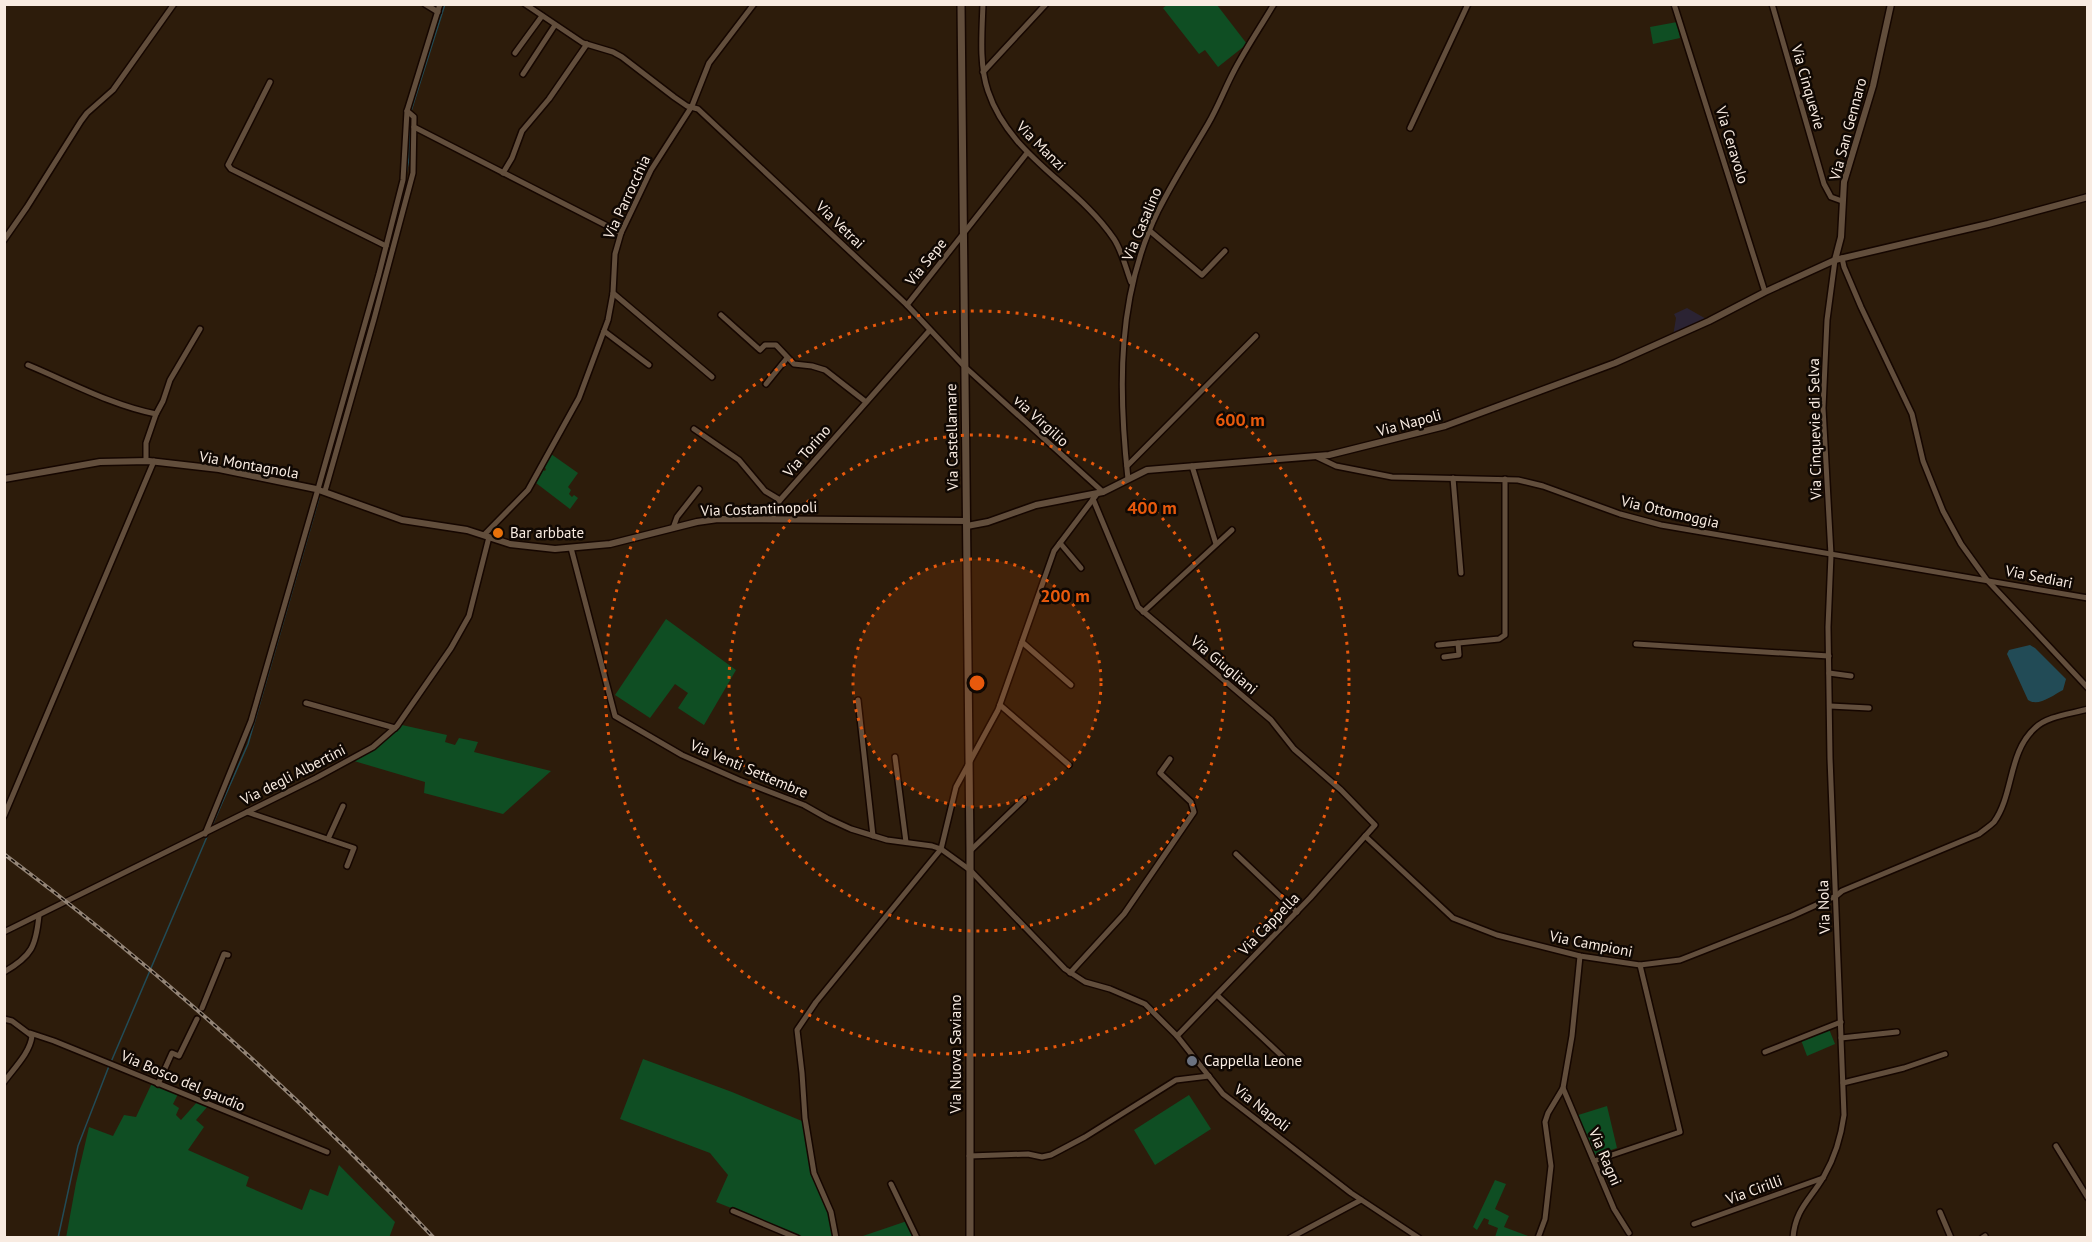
<svg xmlns="http://www.w3.org/2000/svg" width="2092" height="1242" font-family="'PT Sans',sans-serif">
  <rect width="100%" height="100%" fill="#2d1c0b"/>
  <polygon fill="#2b2333" points="1687,308 1708,320 1673,336 1676,318 1674,314"/>
  <g fill="#0f4e23">
    <polygon points="1167,5 1217,5 1247,44 1218,67 1205,50 1199,54 1163,8"/>
    <polygon points="1677,22 1680,38 1653,44 1650,27"/>
    <polygon points="551,454 578,473 568,487 571,490 569,494 572,497 574,495 578,498 570,509 536,483 543,470 545,471 546,469 544,467"/>
    <polygon points="666,619 736,670 704,725 678,708 688,693 675,684 650,718 615,695"/>
    <polygon points="402,725 447,735 445,742 455,745 459,738 478,742 474,752 551,771 503,814 424,793 425,782 354,761 390,737"/>
    <polygon points="1829,1029 1835,1044 1807,1056 1801,1040"/>
    <polygon points="643,1059 732,1092 802,1121 811,1166 816,1166 838,1237 804,1237 716,1202 728,1175 710,1153 620,1119"/>
    <polygon points="152,1083 178,1094 173,1104 179,1108 176,1115 181,1120 198,1101 208,1106 196,1120 204,1127 188,1150 249,1177 246,1186 302,1210 310,1189 328,1196 339,1165 395,1222 389,1238 66,1238 76,1183 89,1127 113,1136 124,1115 136,1117"/>
    <polygon points="1189,1095 1211,1129 1155,1165 1134,1130"/>
    <polygon points="1607,1106 1617,1148 1593,1156 1575,1116"/>
    <polygon points="1495,1180 1506,1184 1495,1209 1509,1216 1504,1227 1531,1237 1495,1237 1498,1228 1488,1224 1489,1220 1484,1218 1477,1230 1473,1227"/>
    <polygon points="907,1221 915,1238 857,1238"/>
  </g>
  <path fill="#224b56" d="M2030,645L2035,648L2066,679L2063,690C2052,696 2038,707 2028,700L2007,654L2009,650Z"/>
  <g fill="none" stroke-linecap="round" stroke-linejoin="round">
    <g stroke="#224b56" stroke-width="1.5">
      <polyline points="411,111 445,4"/>
      <polyline points="322,487 371,318 401,201 409,158 410,115"/>
      <polyline points="211,828 248,744 319,498"/>
      <polyline points="111,1062 209,832"/>
      <polyline points="58,1238 78,1146 109,1066"/>
    </g>
    <g stroke="#150600" stroke-width="8">
      <g id="minor">
        <polyline points="425,4 438,12"/>
        <polyline points="525,4 583,43 613,52 622,57 674,97 687,106 698,109 907,305 965,367 1103,492"/>
        <path d="M983,4C982,32 979,65 988,91C1010,157 1077,184 1114,239C1122,251 1126,269 1131,282"/>
        <polyline points="1674,4 1765,292"/>
        <polyline points="1772,4 1824,184 1831,197 1842,201"/>
        <polyline points="515,53 542,16"/>
        <polyline points="983,72 1046,4"/>
        <polyline points="523,74 555,25"/>
        <polyline points="270,82 228,165 231,169 386,246"/>
        <polyline points="414,127 621,233"/>
        <polyline points="1410,128 1468,4"/>
        <polyline points="503,173 512,158 522,131 549,99 587,44"/>
        <polyline points="1150,231 1202,275 1225,251"/>
        <polyline points="4,240 27,207 81,121 87,113 113,90 174,4"/>
        <polyline points="1842,258 1844,267 1861,307 1912,414 1923,461 1943,511 1961,544 1987,580 2088,688"/>
        <polyline points="613,293 712,377"/>
        <polyline points="907,305 1027,153"/>
        <polyline points="721,315 760,350 765,345 776,345 794,364 812,366 825,370 866,402"/>
        <polyline points="604,331 649,365"/>
        <path d="M28,365C69,382 111,405 156,414"/>
        <polyline points="766,384 787,358"/>
        <polyline points="694,429 739,460 765,491 780,500"/>
        <polyline points="1317,457 1336,466 1392,477 1518,480 1543,486 1620,514 1661,525 2088,598"/>
        <polyline points="146,460 146,443 156,414 163,401 170,380 200,329"/>
        <polyline points="1127,466 1256,336"/>
        <polyline points="1192,466 1216,544"/>
        <polyline points="1453,478 1461,573"/>
        <path d="M1128,479C1118,388 1117,295 1158,211C1173,181 1191,153 1208,124C1218,107 1225,88 1234,71C1246,48 1261,26 1274,4"/>
        <polyline points="325,491 374,319 413,173 414,117 407,111"/>
        <polyline points="1093,499 1138,607 1271,720 1294,749 1341,790 1375,825 1310,898 1177,1036"/>
        <polyline points="773,519 774,510 780,500 930,330"/>
        <polyline points="673,528 677,517 699,489"/>
        <polyline points="484,535 528,490 579,398 608,320 613,293 615,254 621,233 651,170 692,106 709,63 754,4"/>
        <polyline points="1060,543 1081,568"/>
        <polyline points="571,548 615,716 682,755 739,780 804,805 827,818 851,829 887,840 932,846 941,849 970,870 1065,969 1085,982 1110,989 1145,1004 1177,1036 1223,1094 1351,1193 1419,1238"/>
        <polyline points="1143,612 1232,530"/>
        <polyline points="1022,642 1071,685"/>
        <polyline points="1636,644 1829,656"/>
        <polyline points="1438,645 1499,639 1505,635 1505,479"/>
        <polyline points="1444,657 1459,655 1458,643"/>
        <polyline points="1829,673 1851,676"/>
        <polyline points="858,700 873,836"/>
        <polyline points="306,703 395,728"/>
        <polyline points="1000,705 1069,765"/>
        <polyline points="1830,706 1869,708"/>
        <polyline points="895,757 906,842"/>
        <polyline points="247,812 354,848 347,866"/>
        <polyline points="4,816 154,461"/>
        <polyline points="205,834 251,721 318,489 379,274 403,180 407,111 440,4"/>
        <path d="M1365,836L1453,918L1497,935L1580,956L1640,965L1680,960L1792,916L1836,896L1842,891L1979,834C1984,830 1990,826 1994,822C2014,794 2008,752 2035,728C2047,716 2071,714 2088,709"/>
        <polyline points="328,839 343,806"/>
        <polyline points="970,851 1024,799"/>
        <polyline points="1236,854 1297,912"/>
        <polyline points="4,932 316,778 373,747 397,726 451,648 469,616 489,537"/>
        <polyline points="1580,956 1572,1036 1563,1088 1614,1209 1629,1233"/>
        <path d="M4,972C32,956 36,946 39,915"/>
        <polyline points="1070,973 1124,914 1194,812 1191,802 1160,773 1170,759"/>
        <polyline points="1217,995 1283,1057"/>
        <polyline points="202,1008 224,954 228,955"/>
        <path d="M4,1019L12,1021L32,1036C30,1053 14,1068 4,1082"/>
        <polyline points="30,1033 54,1041 327,1152"/>
        <polyline points="1841,1038 1897,1032"/>
        <polyline points="1765,1052 1841,1022"/>
        <polyline points="1843,1083 1904,1068 1945,1054"/>
        <polyline points="158,1084 172,1053 179,1056 197,1019"/>
        <polyline points="2056,1146 2088,1198"/>
        <polyline points="969,1156 1028,1154 1042,1157 1051,1155 1085,1137 1176,1080 1209,1076"/>
        <polyline points="1594,1161 1680,1132 1640,965"/>
        <polyline points="891,1184 917,1238"/>
        <polyline points="733,1211 797,1238"/>
        <polyline points="1940,1212 1951,1238"/>
        <polyline points="1694,1224 1823,1178"/>
        <polyline points="836,1238 831,1212 814,1173 805,1118 802,1073 797,1030 816,1002 941,849 956,787 998,710 1054,551 1097,494"/>
        <polyline points="1290,1238 1361,1200"/>
        <polyline points="1538,1238 1545,1219 1551,1166 1545,1122 1548,1113 1563,1088"/>
        <path d="M1793,1238C1795,1209 1811,1199 1824,1176C1835,1157 1841,1137 1844,1115L1830,758L1828,627L1831,555L1823,408L1827,320L1835,260"/>
        <polyline points="1982,1238 1985,1236"/>
      </g>
    </g>
    <g stroke="#150600" stroke-width="9">
      <g id="tertiary">
        <polyline points="1835,260 1841,237 1844,182 1873,86 1891,4"/>
        <polyline points="4,479 100,462 149,461 219,469 316,489 402,520 467,530 510,544 555,549 610,544 697,522 718,519 967,521"/>
        <polyline points="967,526 988,522 1036,505 1103,492 1147,470 1329,455 1445,426 1615,363 1709,321 1765,292 1835,260 1988,224 2088,197"/>
      </g>
    </g>
    <g stroke="#150600" stroke-width="10">
      <polyline id="secondary" points="961,4 970,851 970,1238"/>
    </g>
    <use href="#minor" stroke="#624e3c" stroke-width="5"/>
    <use href="#tertiary" stroke="#624e3c" stroke-width="6"/>
    <use href="#secondary" stroke="#624e3c" stroke-width="7"/>
    <g stroke="#938476" stroke-width="4">
      <path id="rail" d="M4,854C158,969 302,1098 434,1238"/>
    </g>
    <use href="#rail" stroke="#100803" stroke-width="1.5" stroke-dasharray="4.5" stroke-linecap="butt"/>
  </g>
  <circle cx="977" cy="683" r="124" fill="#e8590c" fill-opacity=".12"/>
  <g fill="none" stroke="#e8590c" stroke-width="3" stroke-dasharray="3 6">
    <circle cx="977" cy="683" r="124"/>
    <circle cx="977" cy="683" r="248"/>
    <circle cx="977" cy="683" r="372"/>
  </g>
  <circle fill="#e8710a" stroke="#100803" stroke-width="2" cx="498" cy="533" r="6"/>
  <circle fill="#6b7280" stroke="#100803" stroke-width="2" cx="1192" cy="1061" r="6"/>
  <g text-anchor="middle" stroke-width="5" stroke-linejoin="round" paint-order="stroke">
    <g font-size="15" fill="#f8ebe1" stroke="#100803">
      <text transform="translate(1808 87) rotate(74)" y="5">Via Cinquevie</text>
      <text transform="translate(1848 129) rotate(-75)" y="5">Via San Gennaro</text>
      <text transform="translate(1732 145) rotate(73)" y="5">Via Ceravolo</text>
      <text transform="translate(1041 146) rotate(45)" y="5">Via Manzi</text>
      <text transform="translate(627 197) rotate(-65)" y="5">Via Parrocchia</text>
      <text transform="translate(1142 224) rotate(-67)" y="5">Via Casalino</text>
      <text transform="translate(840 225) rotate(44)" y="5">Via Vetrai</text>
      <text transform="translate(926 262) rotate(-51)" y="5">Via Sepe</text>
      <text transform="translate(1041 421) rotate(42)" y="5">via Virgilio</text>
      <text transform="translate(1409 423) rotate(-15)" y="5">Via Napoli</text>
      <text transform="translate(1815 429) rotate(-91)" y="5">Via Cinquevie di Selva</text>
      <text transform="translate(952 437) rotate(-91)" y="5">Via Castellamare</text>
      <text transform="translate(807 451) rotate(-49)" y="5">Via Torino</text>
      <text transform="translate(249 465) rotate(10)" y="5">Via Montagnola</text>
      <text transform="translate(759 509) rotate(-2)" y="5">Via Costantinopoli</text>
      <text transform="translate(1670 512) rotate(13)" y="5">Via Ottomoggia</text>
      <text transform="translate(2039 577) rotate(11)" y="5">Via Sediari</text>
      <text transform="translate(1224 665) rotate(40)" y="5">Via Giugliani</text>
      <text transform="translate(749 769) rotate(23)" y="5">Via Venti Settembre</text>
      <text transform="translate(293 775) rotate(-27)" y="5">Via degli Albertini</text>
      <text transform="translate(1824 907) rotate(-92)" y="5">Via Nola</text>
      <text transform="translate(1269 924) rotate(-46)" y="5">Via Cappella</text>
      <text transform="translate(1591 944) rotate(11)" y="5">Via Campioni</text>
      <text transform="translate(956 1054) rotate(-90)" y="5">Via Nuova Saviano</text>
      <text transform="translate(183 1081) rotate(23)" y="5">Via Bosco del gaudio</text>
      <text transform="translate(1262 1108) rotate(38)" y="5">Via Napoli</text>
      <text transform="translate(1605 1157) rotate(67)" y="5">Via Ragni</text>
      <text transform="translate(1754 1190) rotate(-20)" y="5">Via Cirilli</text>
    </g>
    <g font-size="15" fill="#f8ebe1" stroke="#100803" text-anchor="start">
      <text x="510" y="538">Bar arbbate</text>
      <text x="1204" y="1066">Cappella Leone</text>
    </g>
  </g>
  <circle cx="977" cy="683" r="9" fill="#e8590c" stroke="#100803" stroke-width="3"/>
  <g font-size="18" text-anchor="middle" font-weight="bold" fill="#e8590c" stroke="#100803" stroke-width="5" stroke-linejoin="round" paint-order="stroke">
    <text x="1240" y="426">600 m</text>
    <text x="1152" y="514">400 m</text>
    <text x="1065" y="602">200 m</text>
  </g>
  <rect width="2092" height="1242" fill="none" stroke="#f8ebe1" stroke-width="12"/>
</svg>
